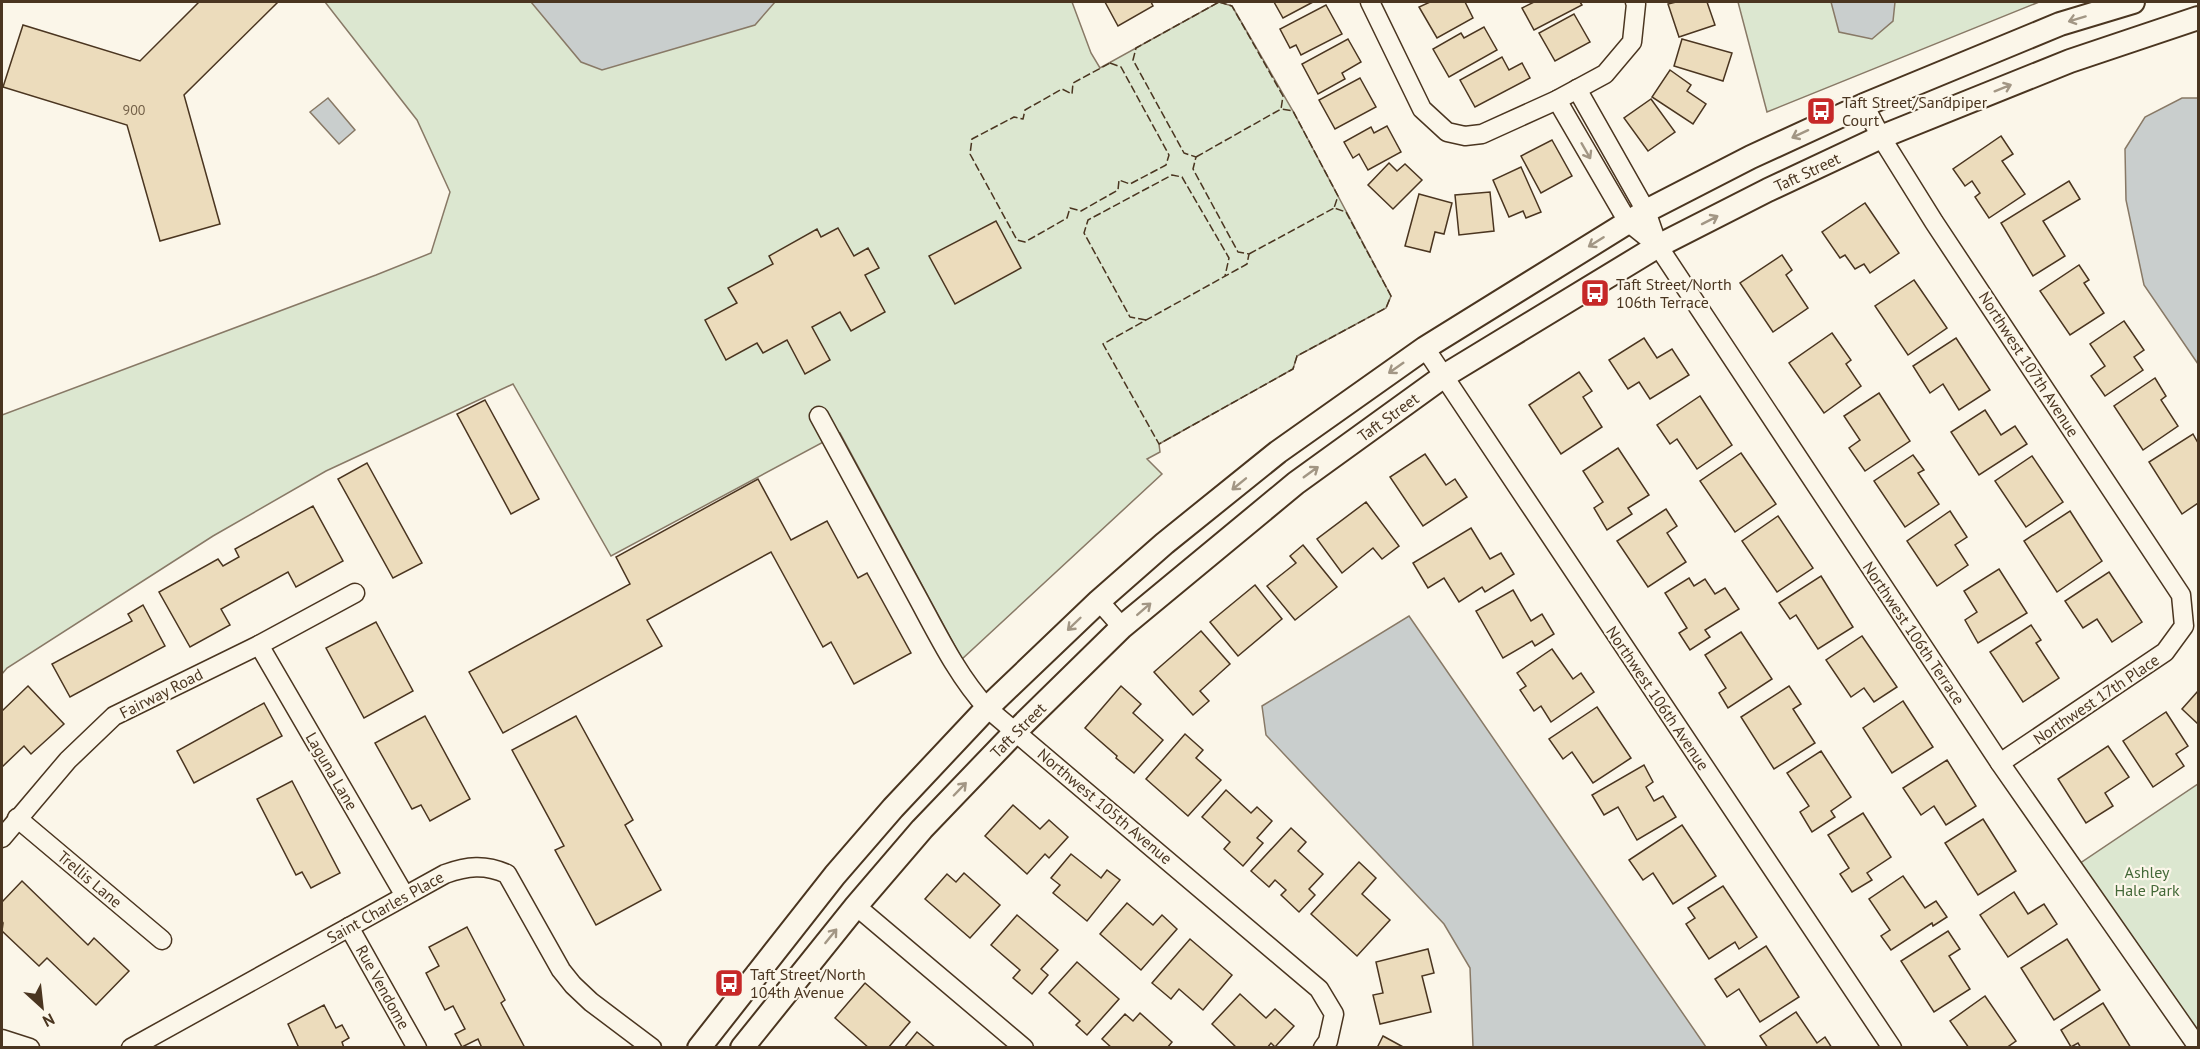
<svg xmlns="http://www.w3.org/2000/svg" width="2200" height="1049" font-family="'PT Sans',sans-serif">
  <rect width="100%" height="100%" fill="#fbf6e9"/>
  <g fill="#dce7d0" stroke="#887966" stroke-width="1.5">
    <polygon points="325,2 1072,2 1091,53 1100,68 1219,2 1232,6 1293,111 1391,296 1386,308 1297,356 1293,369 1159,444 1160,452 1147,459 1162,474 962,659 840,433 611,556 513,384 326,471 213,536 7,668 2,674 2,415 376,275 431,253 450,192 417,120"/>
    <polygon points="1738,2 2039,2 1767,112"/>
    <polygon points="2198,784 2198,1047 2073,868"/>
  </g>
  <g fill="#c9cecd" stroke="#887966" stroke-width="1.5">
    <polygon points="531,2 775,2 755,25 602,70 581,62"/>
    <polygon points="1831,2 1895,2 1893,21 1872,39 1839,32"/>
    <polygon points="328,98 355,130 339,144 310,112"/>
    <polygon points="2182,98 2198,98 2198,364 2144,285 2126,200 2125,149 2145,117"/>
    <polygon points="1409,616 1706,1047 1473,1047 1470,968 1444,924 1266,735 1262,706"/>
  </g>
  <g fill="#ecdcbc" stroke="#4a3520" stroke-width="1.5">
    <polygon points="199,2 278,2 184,95 220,224 160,241 127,125 3,87 23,25 140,61"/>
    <polygon points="1105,2 1151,2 1153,6 1118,26"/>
    <polygon points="1274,2 1313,2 1283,18"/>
    <polygon points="1430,2 1465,2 1473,18 1437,38 1419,7"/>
    <polygon points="1534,2 1580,2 1582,5 1534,30 1522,8"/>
    <polygon points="1676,2 1707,2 1715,25 1679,37 1668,4"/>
    <polygon points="1326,5 1342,34 1301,55 1296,45 1290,48 1280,29"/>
    <polygon points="1574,14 1590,42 1555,61 1539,33"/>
    <polygon points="1484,27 1497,50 1449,77 1433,49 1461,33 1464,38"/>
    <polygon points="1348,39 1361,62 1342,73 1345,79 1318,94 1302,64"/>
    <polygon points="1682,39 1732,53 1723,81 1674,66"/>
    <polygon points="1502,57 1509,70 1522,63 1530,78 1475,107 1460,80"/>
    <polygon points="1670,70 1691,85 1687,91 1706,104 1693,124 1652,97"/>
    <polygon points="1360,78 1376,107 1335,129 1319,100"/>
    <polygon points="1651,99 1675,132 1648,151 1624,118"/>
    <polygon points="1387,126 1401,152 1368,170 1359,154 1353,158 1344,142 1371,127 1374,133"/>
    <polygon points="2001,136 2013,154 2002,161 2025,194 1989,218 1975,197 1980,193 1972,181 1965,186 1953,169"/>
    <polygon points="1552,140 1572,176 1541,193 1521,156"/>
    <polygon points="1389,163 1397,171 1405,164 1422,180 1393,209 1368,185"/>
    <polygon points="1521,167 1541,212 1526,218 1523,211 1509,217 1493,180"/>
    <polygon points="2069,181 2080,199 2043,221 2065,256 2033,276 2001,223"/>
    <polygon points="1490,192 1494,231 1459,235 1455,195"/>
    <polygon points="1419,194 1452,203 1444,234 1435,232 1430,252 1405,246"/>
    <polygon points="1865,203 1899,253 1870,273 1864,264 1855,269 1845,255 1840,258 1822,232"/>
    <polygon points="996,221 1021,268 955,304 929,256"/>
    <polygon points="838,228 854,256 868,248 879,268 865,275 885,312 851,331 840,312 812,327 830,360 805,374 787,340 763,353 757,343 726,360 705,320 737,303 728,288 773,264 769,256 817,229 821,237"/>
    <polygon points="1782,255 1792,270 1786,275 1808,308 1773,332 1740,283"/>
    <polygon points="2079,265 2089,280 2084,283 2104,313 2070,335 2040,291"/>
    <polygon points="1914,280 1947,328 1908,355 1875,306"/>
    <polygon points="2124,321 2144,350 2134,357 2143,370 2105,396 2091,376 2105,366 2090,344"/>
    <polygon points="1832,333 1851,360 1846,364 1861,386 1824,413 1789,363"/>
    <polygon points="1644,338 1657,358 1672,349 1689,375 1650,399 1639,382 1628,389 1609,360"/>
    <polygon points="1956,338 1990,390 1959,410 1943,384 1930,393 1913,366"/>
    <polygon points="1579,372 1592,391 1583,397 1602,427 1561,454 1529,405"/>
    <polygon points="2155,378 2166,396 2161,400 2178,426 2143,450 2114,406"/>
    <polygon points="1879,393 1910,441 1865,471 1849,448 1860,440 1844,416"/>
    <polygon points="1700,396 1732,445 1697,469 1677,439 1670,444 1657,425"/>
    <polygon points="485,400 539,499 511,514 457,414"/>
    <polygon points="1985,410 2001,435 2015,426 2027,444 1979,475 1951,432"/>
    <polygon points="2193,434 2198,443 2198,503 2182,514 2149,462"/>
    <polygon points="1618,448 1649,495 1628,508 1632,514 1607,530 1594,508 1603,502 1583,471"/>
    <polygon points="1741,453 1776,504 1735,532 1700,481"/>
    <polygon points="1425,454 1446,485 1455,479 1467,497 1423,526 1390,477"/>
    <polygon points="1913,455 1924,470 1918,473 1939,504 1905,527 1874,481"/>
    <polygon points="2032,456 2063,502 2026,527 1995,481"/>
    <polygon points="367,463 422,563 393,578 338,479"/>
    <polygon points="758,479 791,540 827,521 858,578 867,573 911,653 854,684 831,642 823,647 771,552 647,620 662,646 503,733 469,672 630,584 616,557"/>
    <polygon points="1366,502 1399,546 1382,559 1373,548 1342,573 1317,539"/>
    <polygon points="313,506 343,561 296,587 288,572 221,609 230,625 190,647 159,592 218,559 223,566 239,557 235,549"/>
    <polygon points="1666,509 1677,526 1667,533 1686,562 1648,587 1617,541"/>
    <polygon points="1950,511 1967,537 1955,545 1968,565 1937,586 1907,541"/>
    <polygon points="2070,511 2102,561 2057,592 2024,541"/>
    <polygon points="1778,516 1813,568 1777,592 1742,541"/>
    <polygon points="1471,528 1490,559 1501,553 1514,574 1485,592 1482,587 1459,602 1444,578 1428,588 1413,563"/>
    <polygon points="1303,545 1337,587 1295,620 1267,586 1296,563 1290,556"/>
    <polygon points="1999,569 2027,613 1978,643 1965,620 1977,612 1964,591"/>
    <polygon points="2109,572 2142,622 2112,642 2097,619 2083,628 2065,601"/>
    <polygon points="1821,576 1853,627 1818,649 1796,615 1790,619 1779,603"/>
    <polygon points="1689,578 1694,586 1705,579 1715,594 1725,588 1739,609 1705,630 1710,637 1690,650 1679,633 1687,628 1665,593"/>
    <polygon points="1255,585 1282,619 1238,656 1210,622"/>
    <polygon points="1513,590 1531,621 1542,614 1554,634 1535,646 1532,641 1503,658 1476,611"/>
    <polygon points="143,605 165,646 70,697 52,664 132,621 128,614"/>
    <polygon points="376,622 413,691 364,718 326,648"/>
    <polygon points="2031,625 2041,640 2036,643 2059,678 2023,702 1990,652"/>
    <polygon points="1201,631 1230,664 1200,691 1209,701 1193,715 1154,672"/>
    <polygon points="1741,632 1772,679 1728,708 1719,693 1726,688 1705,655"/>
    <polygon points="1862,636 1897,687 1874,702 1864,688 1851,697 1826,660"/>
    <polygon points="1552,649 1573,679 1581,673 1594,692 1551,722 1541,706 1534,711 1520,690 1526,686 1517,673"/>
    <polygon points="28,686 64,724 31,754 24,746 2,767 2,711"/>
    <polygon points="1121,686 1141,704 1133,713 1163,740 1134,773 1116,758 1117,756 1085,728"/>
    <polygon points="1789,686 1801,704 1793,709 1815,743 1774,769 1741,717"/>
    <polygon points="2198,691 2198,724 2182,709"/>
    <polygon points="1903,701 1933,747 1892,773 1863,728"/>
    <polygon points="264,703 282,736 194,783 177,751"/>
    <polygon points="1597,707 1631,758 1593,783 1572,752 1563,759 1549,739"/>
    <polygon points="2166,712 2188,746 2176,754 2184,766 2153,787 2123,741"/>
    <polygon points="425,716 470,799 430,821 421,805 412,809 375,743"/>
    <polygon points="576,716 633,820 625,825 661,890 596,925 555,850 564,846 512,750"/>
    <polygon points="1185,734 1203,750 1196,758 1221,780 1188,816 1146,779"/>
    <polygon points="2108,746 2129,777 2105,793 2113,806 2086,823 2058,779"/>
    <polygon points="1821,751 1851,797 1831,811 1835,817 1812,832 1800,812 1809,806 1787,773"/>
    <polygon points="1947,760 1976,806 1946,825 1934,806 1921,815 1903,788"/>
    <polygon points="1644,765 1653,782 1646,787 1654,801 1663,796 1676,817 1637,840 1618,807 1604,815 1592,795"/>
    <polygon points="292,781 340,873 311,888 302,872 296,875 257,799"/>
    <polygon points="1226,790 1251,813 1257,807 1272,821 1257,838 1263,843 1243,866 1224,849 1230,842 1202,817"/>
    <polygon points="1013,805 1040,829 1049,820 1068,837 1049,858 1045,854 1027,874 985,836"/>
    <polygon points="1863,813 1891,857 1867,873 1872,880 1852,892 1840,874 1849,868 1828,835"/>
    <polygon points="1983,819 2016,871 1978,895 1945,843"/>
    <polygon points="1682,825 1716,876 1673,904 1653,873 1643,880 1629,860"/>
    <polygon points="1291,828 1306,842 1298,851 1323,874 1309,889 1315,895 1299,912 1281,895 1286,890 1275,880 1269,887 1251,871"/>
    <polygon points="1071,854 1101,878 1107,870 1120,880 1087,921 1053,893 1060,885 1051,878"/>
    <polygon points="1359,862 1376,878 1362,894 1390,920 1357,956 1311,914"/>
    <polygon points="964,873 1000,905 970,938 925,899 947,874 956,882"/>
    <polygon points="1903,876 1925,908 1936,901 1947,917 1933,926 1932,923 1891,950 1881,936 1890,930 1869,899"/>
    <polygon points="22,881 88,945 94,938 129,971 96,1005 47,958 39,966 2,931 3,923 2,921 2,902"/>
    <polygon points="1723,886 1757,937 1739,949 1735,942 1709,959 1686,924 1695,918 1688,908"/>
    <polygon points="2014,892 2028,914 2044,904 2057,924 2008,957 1980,915"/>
    <polygon points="1127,903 1153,925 1162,915 1177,929 1141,970 1100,934"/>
    <polygon points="1017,915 1058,950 1041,969 1048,975 1032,994 1013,978 1020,970 991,945"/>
    <polygon points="467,927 505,1000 501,1003 525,1048 482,1048 478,1039 462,1047 455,1034 465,1029 453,1006 445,1010 426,973 439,966 429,947"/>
    <polygon points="1948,931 1960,949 1949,956 1970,989 1934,1012 1901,961"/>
    <polygon points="1190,939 1232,975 1203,1010 1179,989 1171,999 1152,983"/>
    <polygon points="2067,939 2100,990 2054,1020 2021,968"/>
    <polygon points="1766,946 1799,997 1760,1022 1739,989 1727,997 1715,979"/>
    <polygon points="1428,949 1434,973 1422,976 1431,1012 1380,1024 1373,995 1383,993 1376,962"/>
    <polygon points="1077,962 1119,999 1087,1035 1076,1025 1080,1021 1049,993"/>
    <polygon points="865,983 910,1022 888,1048 869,1048 835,1018"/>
    <polygon points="1240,994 1266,1018 1275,1009 1294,1026 1275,1047 1271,1043 1267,1048 1237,1048 1212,1024"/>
    <polygon points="1985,996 2016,1041 2006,1048 1969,1048 1950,1021"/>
    <polygon points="2103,1003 2131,1048 2081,1048 2078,1043 2071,1047 2061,1030"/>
    <polygon points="324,1005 336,1028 342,1025 349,1038 342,1042 344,1048 299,1048 288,1024"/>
    <polygon points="1796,1012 1817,1043 1825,1037 1832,1048 1768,1048 1760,1036"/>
    <polygon points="1140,1013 1172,1042 1167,1048 1112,1048 1102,1039 1125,1014 1133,1021"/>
    <polygon points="917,1032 936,1048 904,1048"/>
    <polygon points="1383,1036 1405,1048 1377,1048"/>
  </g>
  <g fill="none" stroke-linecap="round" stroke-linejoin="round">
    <g stroke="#4a3520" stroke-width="21">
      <g id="minor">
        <polyline points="1370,2 1422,109 1447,132 1465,136 1482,134 1557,100 1605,74 1632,42 1636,4 1635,2"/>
        <polyline points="1577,89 1646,211 1658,246"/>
        <polyline points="1557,100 1628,222 1658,246 2000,763 2198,1047"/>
        <polyline points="1864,105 1881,137 1934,222 2181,595 2184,626 2165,652 2000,763"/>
        <polyline points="1425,348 1892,1048"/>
        <path d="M819,416C851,474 882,533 914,591C936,631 956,674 987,708L1319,989L1334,1014L1328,1041L1323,1048"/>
        <polyline points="1099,601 1122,627"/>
        <polyline points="259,645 405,896"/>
        <polyline points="17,818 162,940"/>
        <polyline points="2,838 68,760 114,716 259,645 355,593"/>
        <polyline points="856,906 1024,1048"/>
        <polyline points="349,927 417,1048"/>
        <polyline points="2,1039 30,1048"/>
        <path d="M131,1048L445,874C467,866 485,864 507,874L561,970L573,985L591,1002L652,1048"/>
      </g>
    </g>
    <g stroke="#4a3520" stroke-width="26">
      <g id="tertiary">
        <polyline points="699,1048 835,875 893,808 987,708 1099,601 1165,543 1278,452 1425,348 1646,211 1751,157 1864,105 2060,24 2133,2"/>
        <polyline points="742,1048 856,906 922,829 1016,731 1122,627 1296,483 1444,376 1658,246 1768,190 1881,137 2070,61 2198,18"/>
      </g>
    </g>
    <use href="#minor" stroke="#fbf6e9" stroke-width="18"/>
    <use href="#tertiary" stroke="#fbf6e9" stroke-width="22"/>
    <g stroke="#4a3520" stroke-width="1.5" stroke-dasharray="8 3" stroke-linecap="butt">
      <polygon points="1219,2 1232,6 1283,96 1281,109 1293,111 1338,196 1334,208 1346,212 1391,296 1386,308 1297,356 1293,369 1159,444 1103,344 1247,264 1249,254 1238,252 1193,169 1196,157 1184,153 1133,60 1136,48"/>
      <polygon points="1110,63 1121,67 1169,155 1166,165 1130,184 1119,180 1118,190 1081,211 1070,208 1067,218 1025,242 1017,240 970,154 972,139 1014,117 1023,119 1025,110 1062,89 1072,94 1073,83"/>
      <polyline points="1196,157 1281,109"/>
      <polyline points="1249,254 1334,208"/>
      <polyline points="1146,320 1130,317 1084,233 1088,220 1172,175 1182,177 1229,258 1225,276"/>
    </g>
  </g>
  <defs><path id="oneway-shaft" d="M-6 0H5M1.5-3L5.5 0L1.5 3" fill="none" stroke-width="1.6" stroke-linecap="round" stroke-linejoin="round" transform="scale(1.5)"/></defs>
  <g stroke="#a29684">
    <use href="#oneway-shaft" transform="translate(2077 19) rotate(163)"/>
    <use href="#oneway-shaft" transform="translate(2003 88) rotate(-22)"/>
    <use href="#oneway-shaft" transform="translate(1800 134) rotate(155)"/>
    <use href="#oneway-shaft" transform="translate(1586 151) rotate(60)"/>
    <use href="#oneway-shaft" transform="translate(1710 220) rotate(-27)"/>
    <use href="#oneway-shaft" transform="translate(1596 242) rotate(148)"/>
    <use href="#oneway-shaft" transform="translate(1396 368) rotate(145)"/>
    <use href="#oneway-shaft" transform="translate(1311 472) rotate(-36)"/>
    <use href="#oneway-shaft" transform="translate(1239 484) rotate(141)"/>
    <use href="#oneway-shaft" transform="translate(1144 609) rotate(-41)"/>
    <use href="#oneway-shaft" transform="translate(1074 624) rotate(136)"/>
    <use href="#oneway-shaft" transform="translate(960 789) rotate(-46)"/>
    <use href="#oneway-shaft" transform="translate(831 936) rotate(-51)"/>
  </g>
  <defs>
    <g id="bus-square" transform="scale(1.5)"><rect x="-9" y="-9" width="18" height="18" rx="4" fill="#c62828" stroke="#fbf6e9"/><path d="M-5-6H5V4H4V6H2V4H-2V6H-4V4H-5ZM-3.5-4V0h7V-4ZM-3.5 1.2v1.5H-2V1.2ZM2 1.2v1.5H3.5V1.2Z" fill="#fff"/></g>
  </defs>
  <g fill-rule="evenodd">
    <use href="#bus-square" x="1821" y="111"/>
    <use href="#bus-square" x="1595" y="293"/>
    <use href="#bus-square" x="729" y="983"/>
  </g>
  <g text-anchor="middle" stroke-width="4.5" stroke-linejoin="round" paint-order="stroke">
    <g font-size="14" fill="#725f47">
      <text x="134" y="115">900</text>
    </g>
    <g font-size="16" fill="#4a3520" stroke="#fbf6e9" text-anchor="start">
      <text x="1842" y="108">Taft Street/Sandpiper<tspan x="1842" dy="18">Court</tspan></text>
      <text x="1616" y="290">Taft Street/North<tspan x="1616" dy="18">106th Terrace</tspan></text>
      <text x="750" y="980">Taft Street/North<tspan x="750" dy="18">104th Avenue</tspan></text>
    </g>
    <g font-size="16" fill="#4a3520" stroke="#fbf6e9">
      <text transform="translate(1807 172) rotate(-25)" y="6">Taft Street</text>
      <text transform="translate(2029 364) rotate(57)" y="6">Northwest 107th Avenue</text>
      <text transform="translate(1388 417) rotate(-36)" y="6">Taft Street</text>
      <text transform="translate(1914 633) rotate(56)" y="6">Northwest 106th Terrace</text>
      <text transform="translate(161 693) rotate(-27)" y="6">Fairway Road</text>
      <text transform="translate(1658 698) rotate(56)" y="6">Northwest 106th Avenue</text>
      <text transform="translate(2096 699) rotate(-34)" y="6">Northwest 17th Place</text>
      <text transform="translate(1018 730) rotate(-45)" y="6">Taft Street</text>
      <text transform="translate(332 771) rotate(60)" y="6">Laguna Lane</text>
      <text transform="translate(1105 806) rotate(40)" y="6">Northwest 105th Avenue</text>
      <text transform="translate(90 879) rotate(40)" y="6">Trellis Lane</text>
      <text transform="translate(385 907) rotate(-29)" y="6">Saint Charles Place</text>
      <text transform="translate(383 987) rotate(61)" y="6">Rue Vendome</text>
    </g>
    <g font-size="16" fill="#436837" stroke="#fbf6e9">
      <text x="2147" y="878">Ashley<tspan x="2147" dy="18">Hale Park</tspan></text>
    </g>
  </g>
  <rect width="2200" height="1049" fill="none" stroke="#4a3520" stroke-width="6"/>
  <g transform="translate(42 1007) rotate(153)" stroke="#fbf6e9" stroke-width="4.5" paint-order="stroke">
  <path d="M0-4.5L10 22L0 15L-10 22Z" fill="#4a3520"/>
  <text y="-9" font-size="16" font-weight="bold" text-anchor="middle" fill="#4a3520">N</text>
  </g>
</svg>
